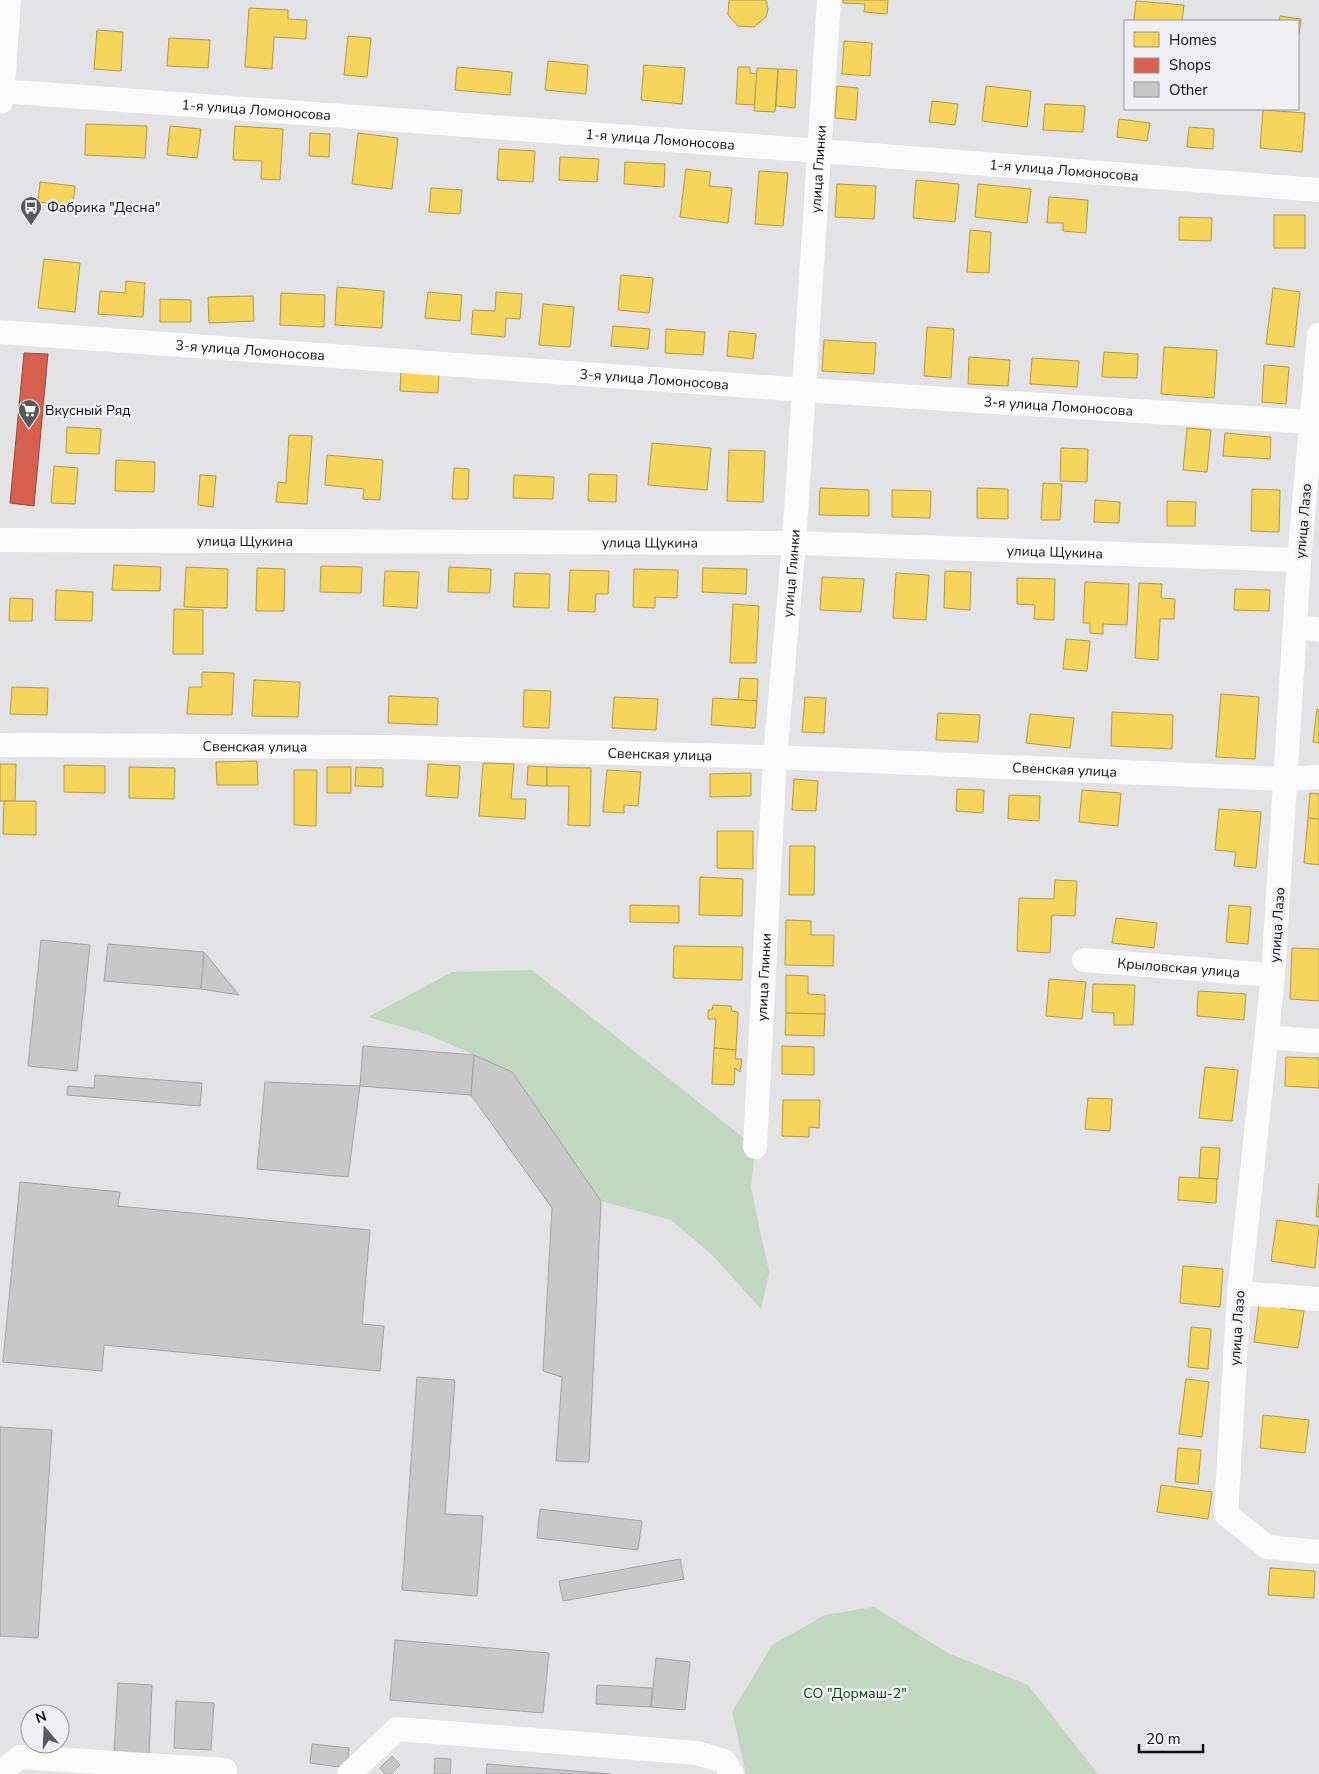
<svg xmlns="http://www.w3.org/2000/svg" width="1319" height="1774" font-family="'Nunito Sans',sans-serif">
  <rect width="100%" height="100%" fill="#e3e3e5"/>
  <g fill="#c1d7c0">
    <polygon points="532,970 755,1147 751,1188 769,1272 761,1309 712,1255 671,1220 601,1201 512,1072 429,1035 368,1017 452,972"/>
    <polygon points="874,1607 948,1653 1028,1685 1098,1774 746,1774 732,1712 772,1645 825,1615"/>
  </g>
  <g fill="#f6d55c" stroke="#b19a45">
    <polygon points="729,0 766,0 768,9 766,17 754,27 738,26 728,15"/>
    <polygon points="843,0 888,0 887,14 864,12 865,4 843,3"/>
    <polygon points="1136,1 1184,5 1182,21 1134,21"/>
    <polygon points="249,8 288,10 288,19 307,20 306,39 274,37 272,69 245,67"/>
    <polygon points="1280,16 1301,19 1299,35 1298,21 1279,21"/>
    <polygon points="97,30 123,32 121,71 94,69"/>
    <polygon points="348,36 371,38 367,77 344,75"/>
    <polygon points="169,38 210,40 208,68 167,66"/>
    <polygon points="844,41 872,43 870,76 842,74"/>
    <polygon points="548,61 588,65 586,94 545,90"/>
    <polygon points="644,65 685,68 682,104 641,100"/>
    <polygon points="457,67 512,72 510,95 455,90"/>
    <polygon points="738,67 750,67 750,73 757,74 755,105 736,104"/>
    <polygon points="757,68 778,69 775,112 754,111"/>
    <polygon points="778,69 797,70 795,108 776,106"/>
    <polygon points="837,86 858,88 856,120 835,118"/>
    <polygon points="986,86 1031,91 1027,127 982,121"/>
    <polygon points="932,101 958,104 955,125 929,122"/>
    <polygon points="1045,104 1085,106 1083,132 1043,130"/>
    <polygon points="1263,110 1305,113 1302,152 1260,148"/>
    <polygon points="1119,119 1150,123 1147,141 1117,137"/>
    <polygon points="86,124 147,126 145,158 85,155"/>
    <polygon points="170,126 201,129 197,158 167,155"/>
    <polygon points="235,126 283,129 280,180 261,179 262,161 233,160"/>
    <polygon points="1189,127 1214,129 1213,149 1187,147"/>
    <polygon points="310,133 330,134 329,157 309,156"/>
    <polygon points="358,133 398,138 392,189 352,184"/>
    <polygon points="499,149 535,151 533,182 497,180"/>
    <polygon points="560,157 599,159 597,182 559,180"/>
    <polygon points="625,162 665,164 664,187 624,184"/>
    <polygon points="686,169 711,172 709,186 732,188 728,223 680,217"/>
    <polygon points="759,171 788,173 783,226 755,224"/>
    <polygon points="916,180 959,184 955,222 913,218"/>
    <polygon points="40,182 75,186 73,206 38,202"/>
    <polygon points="837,184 876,186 874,219 835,217"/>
    <polygon points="978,184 1031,189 1027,223 975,217"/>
    <polygon points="431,188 462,190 460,214 429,212"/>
    <polygon points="1049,197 1088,200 1086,233 1063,231 1063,223 1047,223"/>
    <rect x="1274" y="215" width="31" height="33"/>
    <polygon points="1179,217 1212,218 1211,241 1179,240"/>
    <polygon points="970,230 991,232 989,273 967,272"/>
    <polygon points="44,259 80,263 75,312 38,308"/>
    <polygon points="621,275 653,278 649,313 618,310"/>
    <polygon points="126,281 145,283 143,317 98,314 100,291 125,293"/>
    <polygon points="337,287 384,291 382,328 335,325"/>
    <polygon points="1273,288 1300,292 1294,347 1266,344"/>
    <polygon points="428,292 462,295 460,321 425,318"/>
    <polygon points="496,292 522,294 520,319 506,318 505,337 471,334 473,310 495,311"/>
    <polygon points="281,293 325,295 324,327 280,325"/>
    <polygon points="253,296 254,321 209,323 208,297"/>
    <polygon points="160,299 191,300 191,322 160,322"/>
    <polygon points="543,304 574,307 570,347 539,345"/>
    <polygon points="613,326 650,329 648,349 611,346"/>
    <polygon points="927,327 954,329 951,378 924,376"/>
    <polygon points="666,329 705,332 703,355 665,353"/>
    <polygon points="729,331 756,334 753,359 727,356"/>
    <polygon points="824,340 876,343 874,374 822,371"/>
    <polygon points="1164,347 1217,350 1214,398 1161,394"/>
    <polygon points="1104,352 1138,354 1137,378 1102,377"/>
    <polygon points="969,357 1010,360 1008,386 968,384"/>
    <polygon points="1032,358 1079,361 1077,387 1030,384"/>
    <polygon points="1264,365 1289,367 1286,404 1262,402"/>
    <polygon points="401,370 439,371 438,393 400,391"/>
    <polygon points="67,427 101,429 99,454 66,453"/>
    <polygon points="1187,428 1211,430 1207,472 1183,470"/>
    <polygon points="1225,433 1271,437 1270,459 1223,456"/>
    <polygon points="289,435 312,436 307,504 276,502 278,482 286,483"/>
    <polygon points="652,443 711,448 707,490 648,485"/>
    <polygon points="1061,448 1088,449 1087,482 1060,481"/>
    <polygon points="729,450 765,451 763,502 727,501"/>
    <polygon points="327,455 383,460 380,500 363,499 364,489 325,485"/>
    <polygon points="116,460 155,462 154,492 115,491"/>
    <polygon points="54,466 78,468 75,504 51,503"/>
    <polygon points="454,468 469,469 468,499 452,499"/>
    <polygon points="589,474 617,475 616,502 588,501"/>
    <polygon points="200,475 216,476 213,507 198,505"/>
    <polygon points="514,475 554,477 553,499 513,498"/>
    <polygon points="1043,483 1062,484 1060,520 1041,520"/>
    <polygon points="820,488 869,490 869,516 819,515"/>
    <polygon points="977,488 1008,489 1008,519 977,518"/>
    <polygon points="1252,489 1280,490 1279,532 1251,531"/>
    <polygon points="892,490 931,491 930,518 892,517"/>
    <polygon points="1095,500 1120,502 1119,523 1094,522"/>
    <polygon points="1167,501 1196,502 1195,526 1167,526"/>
    <polygon points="114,565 161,567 160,591 112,590"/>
    <polygon points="321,566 362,567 361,593 320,592"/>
    <polygon points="186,567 228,569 227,608 184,607"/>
    <polygon points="449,567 491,569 490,593 448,592"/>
    <polygon points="257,568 285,569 284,611 256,611"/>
    <polygon points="703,568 747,569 746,594 702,592"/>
    <polygon points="634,569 678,570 677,598 655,597 655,608 633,607"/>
    <polygon points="570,570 609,571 608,594 596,594 595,612 568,611"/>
    <polygon points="385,571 419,572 417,608 383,606"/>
    <polygon points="945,571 971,572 970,610 944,608"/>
    <polygon points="515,573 550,574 549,608 513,607"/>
    <polygon points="896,573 929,575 926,620 893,618"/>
    <polygon points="822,577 864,579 861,612 820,610"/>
    <polygon points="1017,578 1055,579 1054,620 1034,619 1035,605 1017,604"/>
    <polygon points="1085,582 1129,584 1127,625 1103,624 1103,634 1090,633 1090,623 1083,623"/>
    <polygon points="1139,583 1162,584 1161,598 1175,599 1174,619 1160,619 1158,660 1135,658"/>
    <polygon points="1235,589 1270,590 1269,611 1234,610"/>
    <polygon points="56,590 93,592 92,621 55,620"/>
    <polygon points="10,598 33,599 32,621 9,621"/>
    <polygon points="733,604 759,606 756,663 730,663"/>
    <polygon points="174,609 203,610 203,654 173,654"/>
    <polygon points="1066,639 1090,641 1087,671 1063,669"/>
    <polygon points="202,672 234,673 232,715 187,714 189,687 202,687"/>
    <polygon points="740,678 758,679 757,701 738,700"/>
    <polygon points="254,680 300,682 298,717 252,716"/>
    <polygon points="12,687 48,688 47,715 10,714"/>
    <polygon points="524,690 551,691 549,728 523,727"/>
    <polygon points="1221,694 1259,697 1255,759 1216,757"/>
    <polygon points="389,696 438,698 437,725 388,723"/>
    <polygon points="614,697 658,699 656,730 612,728"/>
    <polygon points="805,697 826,698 824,733 802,732"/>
    <polygon points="713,698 757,701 755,728 711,725"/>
    <polygon points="1317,709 1319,709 1319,743 1313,742"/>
    <polygon points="1112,712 1173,715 1172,749 1111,746"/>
    <polygon points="938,713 980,715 978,742 936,740"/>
    <polygon points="1030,714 1074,718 1070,748 1026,743"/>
    <polygon points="257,761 258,785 217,785 216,762"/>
    <polygon points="483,763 514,764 511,799 526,799 525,819 479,816"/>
    <polygon points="0,764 16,764 15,801 0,801"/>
    <polygon points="428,764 460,766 458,798 426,796"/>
    <polygon points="64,765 105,766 105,793 64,792"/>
    <polygon points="528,766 547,767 547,786 527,785"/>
    <polygon points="129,767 175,768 174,799 129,798"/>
    <rect x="327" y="767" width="24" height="26"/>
    <polygon points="356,767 383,768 383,787 355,786"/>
    <polygon points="547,767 591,768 590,826 568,825 569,786 547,786"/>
    <polygon points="294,770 317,770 316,826 294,825"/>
    <polygon points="607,770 641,772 638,806 624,805 624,813 603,812"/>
    <polygon points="751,773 751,796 710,797 710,774"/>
    <polygon points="794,779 818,781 816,811 792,810"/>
    <polygon points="957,789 984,790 983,813 956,811"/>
    <polygon points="1082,790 1121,793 1118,826 1079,822"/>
    <polygon points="1310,793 1319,794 1319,819 1308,818"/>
    <polygon points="1009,795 1040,796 1039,821 1008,819"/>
    <polygon points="4,801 36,801 36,835 3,834"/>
    <polygon points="1219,809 1261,812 1256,868 1234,866 1236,852 1215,850"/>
    <polygon points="1308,818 1319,819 1319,865 1304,863"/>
    <polygon points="717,831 753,831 753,869 717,868"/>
    <polygon points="790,846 815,846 814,895 789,895"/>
    <polygon points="700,877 743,879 742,916 699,915"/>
    <polygon points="1055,880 1077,881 1075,916 1052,915 1050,953 1017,951 1019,898 1054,899"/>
    <polygon points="630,905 679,906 679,923 630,922"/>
    <polygon points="1229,905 1251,907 1248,944 1226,942"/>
    <polygon points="1116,918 1157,923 1154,948 1112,943"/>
    <polygon points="786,920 811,921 811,935 834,935 833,966 785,965"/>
    <polygon points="674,946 743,947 742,980 673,978"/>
    <polygon points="1292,948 1319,949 1319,1001 1290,999"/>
    <polygon points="786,975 808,976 808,994 825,995 825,1014 786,1013"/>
    <polygon points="1049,979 1086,982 1082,1019 1046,1016"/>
    <polygon points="1093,984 1135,985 1133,1025 1114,1025 1114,1013 1092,1012"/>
    <polygon points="1198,991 1246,994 1244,1020 1197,1016"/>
    <polygon points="713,1005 731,1006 732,1011 738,1012 736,1050 714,1048 716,1019 708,1019 708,1010 712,1010"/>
    <polygon points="786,1013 825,1014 824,1036 785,1035"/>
    <polygon points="782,1046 814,1047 814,1075 782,1074"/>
    <polygon points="714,1048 736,1050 735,1059 742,1059 740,1072 735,1068 734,1085 712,1084"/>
    <polygon points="1286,1057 1319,1058 1319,1088 1285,1086"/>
    <polygon points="1205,1067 1238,1070 1232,1121 1199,1118"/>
    <polygon points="1088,1098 1112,1099 1110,1131 1085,1129"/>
    <polygon points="783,1100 820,1100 819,1128 809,1127 809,1137 782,1136"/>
    <polygon points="1201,1147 1220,1148 1218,1179 1199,1178"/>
    <polygon points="1179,1177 1217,1179 1216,1203 1178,1200"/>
    <polygon points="1319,1183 1319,1217 1316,1217"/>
    <polygon points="1277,1220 1319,1226 1315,1268 1271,1261"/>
    <polygon points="1183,1266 1223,1269 1220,1307 1180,1303"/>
    <polygon points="1259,1305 1304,1311 1298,1348 1254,1342"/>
    <polygon points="1191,1327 1211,1329 1208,1369 1188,1367"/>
    <polygon points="1186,1379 1209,1382 1202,1437 1179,1434"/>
    <polygon points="1263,1415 1309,1420 1305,1453 1260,1448"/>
    <polygon points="1178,1448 1201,1450 1198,1484 1175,1482"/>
    <polygon points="1161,1485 1212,1492 1208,1519 1157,1512"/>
    <polygon points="1270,1568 1315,1571 1314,1598 1268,1595"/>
  </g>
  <polygon fill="#d6604d" stroke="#9a483b" points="24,353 48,354 34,506 10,503"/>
  <g fill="#c9c8c8" stroke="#a4a3a4">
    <polygon points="41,940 90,945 77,1071 28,1066"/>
    <polygon points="108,944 204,952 201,989 104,981"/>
    <polygon points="204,952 239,995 201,989"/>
    <polygon points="363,1046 474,1055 471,1095 360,1086"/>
    <polygon points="474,1055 512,1072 601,1201 589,1462 556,1461 562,1377 543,1371 552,1208 471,1095"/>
    <polygon points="95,1075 202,1083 200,1106 67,1095 68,1086 94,1088"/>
    <polygon points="265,1082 360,1086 348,1177 257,1169"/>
    <polygon points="20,1182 120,1192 118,1206 370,1230 362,1324 384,1326 380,1371 104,1345 102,1371 3,1362"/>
    <polygon points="417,1377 455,1380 445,1514 483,1516 477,1596 402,1590"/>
    <polygon points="0,1427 52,1430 38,1638 0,1636"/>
    <polygon points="540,1509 642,1521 638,1550 537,1538"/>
    <polygon points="680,1559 684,1579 563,1601 559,1581"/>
    <polygon points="395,1640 549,1653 543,1713 390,1700"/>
    <polygon points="656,1658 690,1662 685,1710 651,1707"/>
    <polygon points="118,1683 152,1685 149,1755 114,1753"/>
    <polygon points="597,1685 652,1688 651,1707 596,1704"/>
    <polygon points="176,1701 214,1703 211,1750 174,1748"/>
    <polygon points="312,1744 349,1748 347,1768 310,1763"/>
    <polygon points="392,1756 400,1765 391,1774 385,1774 380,1768"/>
    <polygon points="435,1758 451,1759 450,1774 434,1774"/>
    <polygon points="487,1764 611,1774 486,1774"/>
  </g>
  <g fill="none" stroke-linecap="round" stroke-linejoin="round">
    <g stroke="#fbfbfb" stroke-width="24">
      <path id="s1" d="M1,91L820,151L1319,190"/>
      <path id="s2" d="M0,332L805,390L1311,422"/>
      <polyline points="1319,335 1299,560 1273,975 1239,1293 1226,1514 1267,1547 1319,1552"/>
      <path id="s3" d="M0,540L794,543L1299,560"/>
      <polyline points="1296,626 1319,630"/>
      <path id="s4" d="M0,745L385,747L775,757L1286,779L1319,777"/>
      <path id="s5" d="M1084,960L1273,975"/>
      <polyline points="1267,1037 1319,1041"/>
      <path id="s6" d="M755,1147L775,757L794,543L829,0"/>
      <polyline points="1239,1293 1319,1299"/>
      <polyline points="0,1773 20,1757 225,1770 225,1774"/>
      <polyline points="349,1774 397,1729 697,1753 724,1761 732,1774"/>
    </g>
    <polyline stroke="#fbfbfb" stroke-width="28" points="0,100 7,0"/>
  </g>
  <defs>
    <g id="bus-pin" transform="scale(1.125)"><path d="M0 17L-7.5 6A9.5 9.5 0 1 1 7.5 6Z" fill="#59595b" stroke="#efeff4"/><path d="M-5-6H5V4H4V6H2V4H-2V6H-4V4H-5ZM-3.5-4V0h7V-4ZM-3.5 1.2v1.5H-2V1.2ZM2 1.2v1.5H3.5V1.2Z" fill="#fff"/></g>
    <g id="supermarket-pin" transform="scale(1.125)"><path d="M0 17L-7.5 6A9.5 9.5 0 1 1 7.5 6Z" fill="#59595b" stroke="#efeff4"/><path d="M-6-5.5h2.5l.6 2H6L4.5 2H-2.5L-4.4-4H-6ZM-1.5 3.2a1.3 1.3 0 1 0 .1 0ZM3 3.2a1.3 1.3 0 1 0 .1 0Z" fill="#fff"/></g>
  </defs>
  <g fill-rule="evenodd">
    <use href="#bus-pin" x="31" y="207"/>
    <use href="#supermarket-pin" x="29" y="410"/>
  </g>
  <g text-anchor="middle" stroke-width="5" stroke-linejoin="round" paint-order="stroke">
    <g font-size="14" fill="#0f0f10" stroke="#efeff4">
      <text dy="5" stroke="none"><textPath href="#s1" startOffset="256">1-я улица Ломоносова</textPath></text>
      <text dy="5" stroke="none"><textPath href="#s1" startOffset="661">1-я улица Ломоносова</textPath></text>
      <text dy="5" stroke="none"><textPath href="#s6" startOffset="980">улица Глинки</textPath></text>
      <text dy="5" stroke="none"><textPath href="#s1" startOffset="1066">1-я улица Ломоносова</textPath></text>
      <text dy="5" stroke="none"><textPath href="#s2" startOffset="251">3-я улица Ломоносова</textPath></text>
      <text dy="5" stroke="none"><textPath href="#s2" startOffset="656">3-я улица Ломоносова</textPath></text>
      <text dy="5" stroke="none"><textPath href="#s2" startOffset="1061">3-я улица Ломоносова</textPath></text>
      <text transform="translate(1303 521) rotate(-85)" y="5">улица Лазо</text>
      <text dy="5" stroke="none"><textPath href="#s3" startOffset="245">улица Щукина</textPath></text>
      <text dy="5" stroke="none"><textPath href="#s3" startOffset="650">улица Щукина</textPath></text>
      <text dy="5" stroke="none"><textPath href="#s3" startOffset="1055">улица Щукина</textPath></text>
      <text dy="5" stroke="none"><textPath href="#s6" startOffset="575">улица Глинки</textPath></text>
      <text dy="5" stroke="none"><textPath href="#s4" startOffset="255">Свенская улица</textPath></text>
      <text dy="5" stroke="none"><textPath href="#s4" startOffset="660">Свенская улица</textPath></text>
      <text dy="5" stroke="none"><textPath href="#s4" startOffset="1065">Свенская улица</textPath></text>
      <text transform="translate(1277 925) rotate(-86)" y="5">улица Лазо</text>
      <text dy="5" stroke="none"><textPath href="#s5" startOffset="95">Крыловская улица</textPath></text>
      <text dy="5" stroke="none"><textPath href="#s6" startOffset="170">улица Глинки</textPath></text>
      <text transform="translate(1237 1328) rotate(-86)" y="5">улица Лазо</text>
    </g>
    <g font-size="14" fill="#0f0f10" stroke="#efeff4" text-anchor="start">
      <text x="47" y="212">Фабрика "Десна"</text>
      <text x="45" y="415">Вкусный Ряд</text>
    </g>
    <g font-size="14" fill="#004600" stroke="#efeff4">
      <text x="855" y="1698">СО "Дормаш-2"</text>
    </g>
  </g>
  <rect x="1124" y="20" width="175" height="90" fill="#efeff4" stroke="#959599"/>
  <rect x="1134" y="32" width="25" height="15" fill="#f6d55c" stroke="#959599"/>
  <text x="1169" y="45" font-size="15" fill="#0f0f10">Homes</text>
  <rect x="1134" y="58" width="25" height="15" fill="#d6604d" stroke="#959599"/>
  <text x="1169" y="70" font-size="15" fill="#0f0f10">Shops</text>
  <rect x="1134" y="82" width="25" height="15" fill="#c9c8c8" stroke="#959599"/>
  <text x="1169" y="95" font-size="15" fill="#0f0f10">Other</text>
  <g transform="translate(45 1729) rotate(341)"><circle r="24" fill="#efeff4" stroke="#959599"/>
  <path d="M0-4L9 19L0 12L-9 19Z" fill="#59595b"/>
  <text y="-8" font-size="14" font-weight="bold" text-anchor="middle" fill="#0f0f10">N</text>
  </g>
  <path d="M1139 1744v8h64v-8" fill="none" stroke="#0f0f10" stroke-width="2.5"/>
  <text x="1146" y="1744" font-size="15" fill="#0f0f10" stroke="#efeff4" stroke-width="4" paint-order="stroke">20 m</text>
</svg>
